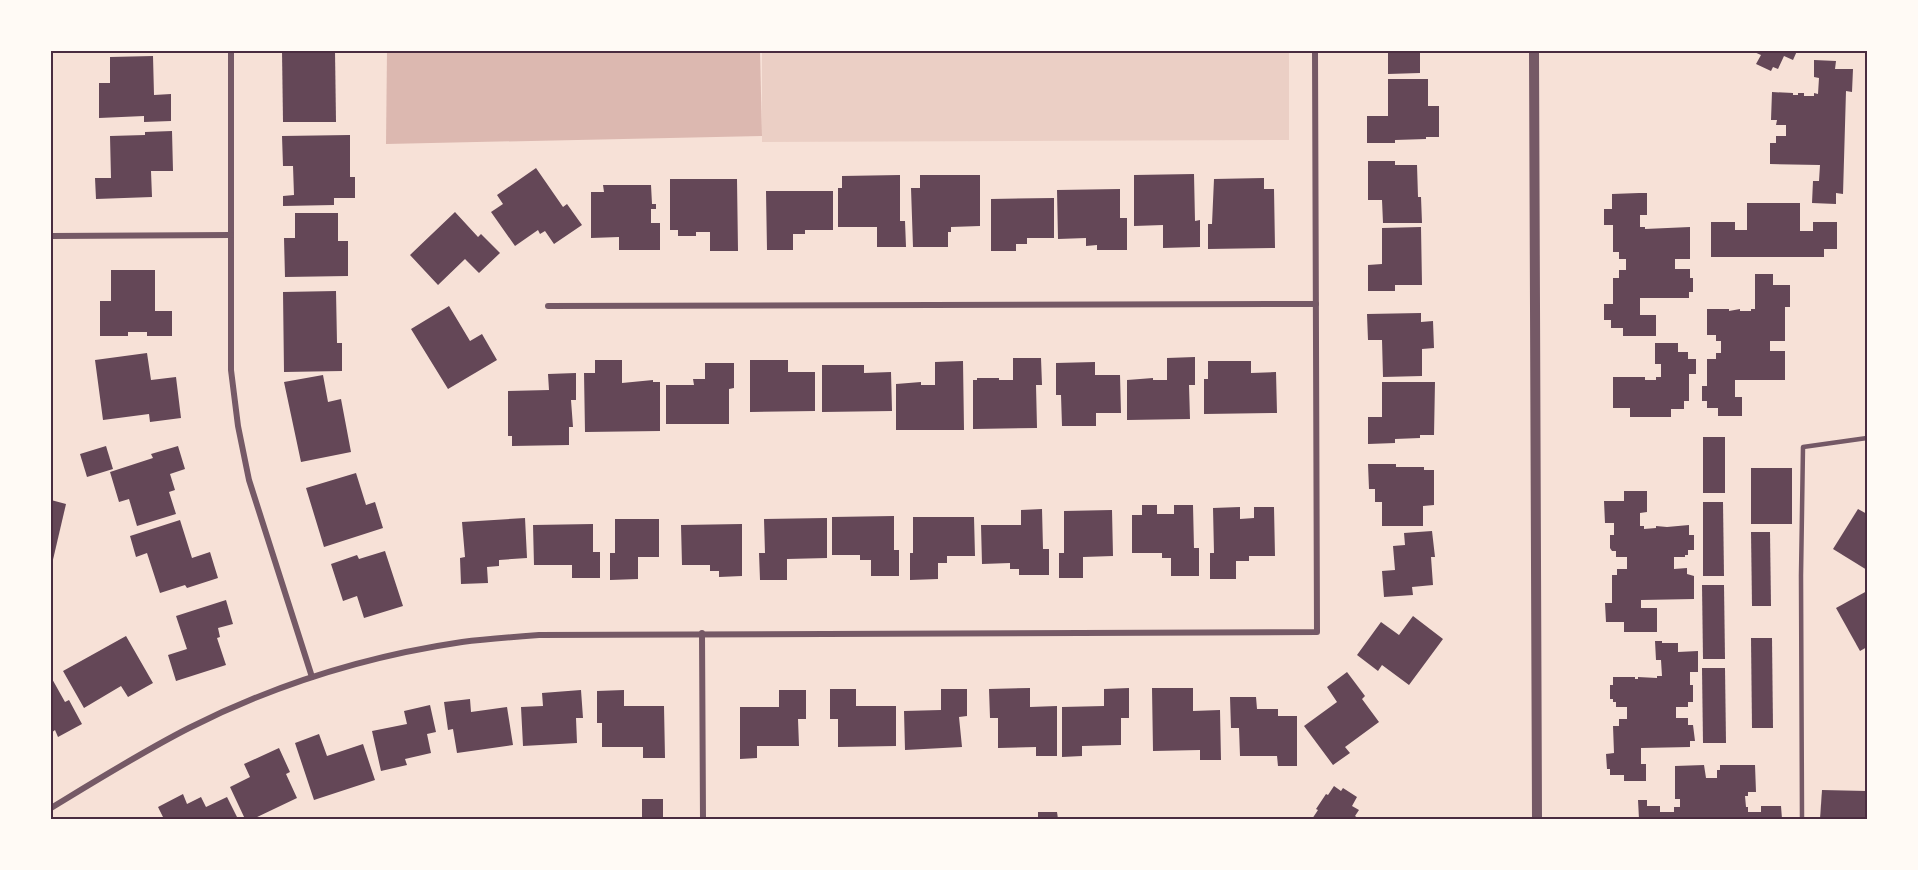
<svg xmlns="http://www.w3.org/2000/svg" width="1918" height="870" font-family="'DejaVu Sans',sans-serif">
  <rect width="100%" height="100%" fill="#f7e1d7"/>
  <polygon fill="#ebcfc5" points="762,51 1289,51 1289,140 762,142"/>
  <polygon fill="#dcb8b0" points="387,51 760,51 762,136 386,144"/>
  <g fill="#644757">
    <polygon points="282,51 335,51 336,122 283,122"/>
    <polygon points="1388,51 1420,51 1420,73 1388,74"/>
    <polygon points="1752,51 1797,51 1793,60 1784,56 1778,69 1773,67 1771,71 1756,64 1761,55"/>
    <polygon points="153,56 154,95 171,94 171,121 144,122 144,116 99,118 99,83 110,83 110,57"/>
    <polygon points="1814,60 1836,61 1835,69 1853,69 1852,92 1846,91 1843,194 1836,193 1836,204 1812,203 1813,181 1819,181 1820,165 1770,164 1770,143 1776,143 1776,136 1786,136 1786,125 1776,125 1777,120 1771,120 1772,92 1793,93 1793,95 1798,95 1798,93 1804,93 1804,96 1814,96 1814,93 1818,94 1819,78 1814,77"/>
    <polygon points="1388,79 1428,79 1428,106 1439,106 1439,137 1426,137 1426,139 1395,140 1395,143 1367,143 1367,116 1388,116"/>
    <polygon points="172,131 173,171 151,171 152,197 96,199 95,178 111,178 110,136 145,135 145,132"/>
    <polygon points="350,135 350,177 355,177 355,198 334,198 334,205 283,206 283,196 294,195 293,166 283,166 282,136"/>
    <polygon points="1368,161 1395,161 1395,165 1417,165 1418,197 1421,197 1422,223 1383,223 1382,200 1368,200"/>
    <polygon points="536,168 563,207 567,204 582,225 554,244 545,231 540,234 538,230 515,246 491,212 503,204 497,195"/>
    <polygon points="1194,174 1195,221 1200,220 1200,247 1163,248 1163,225 1134,226 1134,175"/>
    <polygon points="900,175 900,221 905,221 906,247 877,247 877,227 838,227 838,188 842,188 842,176"/>
    <polygon points="920,175 980,175 980,226 951,227 951,232 948,232 948,247 913,247 911,188 920,188"/>
    <polygon points="1264,178 1264,189 1274,189 1275,248 1208,249 1208,224 1212,224 1214,179"/>
    <polygon points="670,179 737,179 738,251 710,251 710,232 696,232 696,236 678,236 678,230 670,230"/>
    <polygon points="603,185 651,185 652,204 656,204 656,209 651,209 651,223 660,223 660,250 619,250 619,237 591,238 591,192 604,192"/>
    <polygon points="1120,189 1120,218 1127,218 1127,250 1097,250 1097,245 1086,246 1086,238 1058,239 1057,190"/>
    <polygon points="766,191 833,191 833,230 805,230 805,234 793,234 793,250 767,250"/>
    <polygon points="1639,193 1647,193 1647,215 1640,215 1640,227 1645,227 1645,229 1690,227 1690,259 1675,259 1675,269 1690,269 1690,278 1693,278 1693,292 1689,292 1689,298 1640,298 1640,315 1656,315 1656,336 1623,336 1623,328 1611,328 1611,320 1604,320 1604,304 1613,304 1613,278 1619,278 1619,270 1626,270 1626,259 1619,259 1619,252 1613,252 1613,225 1604,225 1604,209 1612,209 1612,194"/>
    <polygon points="1054,198 1054,238 1027,238 1027,244 1016,244 1016,251 991,251 991,199"/>
    <polygon points="1747,203 1800,203 1800,231 1813,231 1813,222 1837,222 1837,249 1824,249 1824,257 1711,257 1711,222 1735,222 1735,230 1747,230"/>
    <polygon points="455,212 478,237 481,234 500,253 479,273 465,259 438,285 410,255"/>
    <polygon points="295,213 338,213 338,241 348,241 348,276 285,277 284,238 295,238"/>
    <polygon points="1421,227 1422,285 1395,285 1395,291 1368,291 1368,265 1382,264 1382,228"/>
    <polygon points="111,270 155,270 155,311 172,311 172,336 147,336 147,332 128,332 128,336 100,336 100,301 111,301"/>
    <polygon points="1755,274 1773,274 1773,285 1790,285 1790,307 1785,307 1785,341 1770,341 1770,351 1785,351 1785,380 1735,380 1735,397 1742,397 1742,416 1718,416 1718,408 1707,408 1707,401 1702,401 1702,386 1707,386 1707,359 1716,359 1716,353 1721,353 1721,341 1716,341 1716,335 1707,335 1707,309 1729,309 1729,311 1740,309 1740,311 1751,311 1751,309 1755,309"/>
    <polygon points="336,291 337,343 342,343 342,371 284,372 283,292"/>
    <polygon points="449,306 470,341 482,334 497,360 448,389 411,329"/>
    <polygon points="1421,313 1421,322 1433,321 1434,348 1422,349 1422,376 1383,377 1382,340 1368,340 1367,314"/>
    <polygon points="1655,343 1678,343 1678,352 1688,352 1688,359 1696,359 1696,374 1689,374 1689,401 1684,401 1684,409 1671,409 1671,417 1630,417 1630,408 1613,408 1613,377 1645,377 1645,380 1656,380 1656,377 1661,377 1661,364 1655,364"/>
    <polygon points="147,353 151,380 176,377 181,418 150,422 149,414 103,420 95,360"/>
    <polygon points="1195,357 1195,385 1189,385 1190,419 1127,420 1127,380 1153,378 1153,380 1167,380 1167,358"/>
    <polygon points="1013,358 1041,358 1042,385 1036,385 1037,428 973,429 973,380 977,380 977,378 999,378 999,380 1013,380"/>
    <polygon points="595,360 622,360 622,383 653,380 653,382 660,382 660,431 585,432 584,373 595,373"/>
    <polygon points="750,360 788,360 788,372 815,372 815,411 750,412"/>
    <polygon points="963,361 964,430 896,430 896,384 921,382 921,385 935,385 935,362"/>
    <polygon points="1208,361 1251,361 1251,373 1276,372 1277,413 1204,414 1204,379 1208,379"/>
    <polygon points="1095,362 1095,375 1120,375 1121,413 1096,413 1096,426 1062,426 1061,395 1056,395 1056,363"/>
    <polygon points="705,363 734,363 734,388 729,389 729,424 666,424 666,385 694,385 693,379 705,379"/>
    <polygon points="822,365 864,365 864,373 891,372 892,411 822,412"/>
    <polygon points="576,373 576,400 571,400 573,427 569,427 569,445 512,446 512,436 508,436 508,391 549,390 548,374"/>
    <polygon points="323,375 328,402 341,399 351,452 301,462 284,382"/>
    <polygon points="1382,382 1435,382 1434,435 1420,435 1420,438 1395,439 1395,443 1368,444 1368,417 1382,417"/>
    <rect x="1703" y="437" width="22" height="56"/>
    <polygon points="106,446 113,469 87,477 80,454"/>
    <polygon points="178,446 185,469 170,474 175,490 169,492 176,514 137,526 129,499 119,502 110,472 153,458 151,454"/>
    <polygon points="1368,464 1396,464 1396,467 1424,467 1424,470 1434,470 1434,505 1423,506 1423,526 1382,526 1382,502 1375,502 1375,489 1369,489"/>
    <rect x="1751" y="468" width="41" height="56"/>
    <polygon points="356,473 366,505 375,502 383,528 324,547 306,488"/>
    <polygon points="1624,491 1647,491 1647,512 1640,513 1640,526 1644,526 1644,529 1656,528 1656,526 1667,527 1689,525 1689,535 1694,535 1694,550 1688,550 1688,555 1685,555 1685,557 1674,557 1674,569 1687,568 1687,574 1694,576 1694,599 1641,600 1641,608 1657,608 1657,632 1624,632 1624,622 1606,622 1605,603 1612,603 1612,575 1617,575 1617,569 1627,569 1627,557 1616,557 1616,551 1612,551 1610,548 1610,535 1614,535 1614,523 1605,523 1604,501 1624,501"/>
    <polygon points="51,500 66,504 52,564 51,563"/>
    <polygon points="1703,502 1723,502 1724,576 1703,576"/>
    <polygon points="1142,505 1157,505 1157,514 1174,514 1174,505 1193,505 1194,548 1199,548 1199,576 1171,576 1171,558 1162,558 1162,553 1132,553 1132,515 1142,515"/>
    <polygon points="1240,507 1240,519 1254,518 1254,507 1274,507 1275,556 1249,556 1249,561 1236,561 1236,579 1210,579 1210,553 1214,553 1213,508"/>
    <polygon points="1042,509 1043,549 1049,549 1049,575 1019,575 1019,569 1010,569 1010,563 982,564 981,525 1021,525 1021,510"/>
    <polygon points="1858,509 1867,514 1867,570 1833,549"/>
    <polygon points="1112,510 1113,556 1083,557 1083,578 1059,578 1059,553 1064,553 1064,511"/>
    <polygon points="894,516 894,550 899,550 899,576 871,576 871,560 860,560 860,555 832,555 832,517"/>
    <polygon points="913,517 974,517 975,556 947,556 947,563 938,563 938,579 910,580 910,553 913,553"/>
    <polygon points="525,518 527,558 499,560 499,566 487,567 488,583 461,584 460,558 465,557 462,522"/>
    <polygon points="827,518 827,558 787,559 787,580 760,580 759,553 765,553 764,519"/>
    <polygon points="615,519 659,519 659,557 638,557 638,579 610,580 610,553 615,553"/>
    <polygon points="180,520 192,558 210,552 218,578 187,588 185,585 160,593 147,553 136,557 130,536"/>
    <polygon points="593,524 593,552 600,552 600,578 572,578 572,565 534,565 533,525"/>
    <polygon points="742,524 742,576 719,577 719,571 710,571 710,565 682,565 681,525"/>
    <polygon points="1432,531 1435,557 1431,557 1433,585 1412,587 1413,595 1384,597 1382,571 1395,570 1393,546 1405,545 1404,533"/>
    <polygon points="1751,532 1770,532 1771,606 1752,606"/>
    <polygon points="385,551 403,606 364,618 357,596 343,601 331,564 357,555 359,559"/>
    <polygon points="1702,585 1724,585 1725,659 1703,659"/>
    <polygon points="1867,591 1867,647 1860,651 1836,608"/>
    <polygon points="226,600 233,624 218,628 220,637 217,638 226,665 176,681 168,655 187,649 176,616"/>
    <polygon points="1413,616 1443,639 1409,685 1382,665 1378,671 1357,655 1381,622 1399,635"/>
    <polygon points="126,636 153,683 128,697 121,686 84,708 63,671"/>
    <polygon points="1751,638 1772,638 1773,728 1752,728"/>
    <polygon points="1655,641 1662,641 1662,643 1678,643 1678,652 1698,651 1698,672 1690,672 1690,685 1693,685 1693,702 1688,702 1688,707 1676,707 1676,718 1688,718 1688,725 1693,725 1695,741 1690,741 1690,747 1641,748 1641,764 1646,764 1646,781 1624,781 1624,775 1610,775 1610,769 1607,769 1606,754 1614,753 1613,726 1619,726 1619,719 1627,719 1627,707 1616,707 1616,702 1613,702 1613,699 1610,699 1610,685 1613,685 1613,677 1635,677 1635,679 1638,679 1638,677 1657,678 1657,676 1662,676 1661,660 1656,660"/>
    <polygon points="1702,668 1725,668 1726,743 1703,743"/>
    <polygon points="1347,672 1365,696 1362,699 1379,722 1345,747 1350,753 1333,765 1304,726 1337,702 1327,687"/>
    <polygon points="51,677 65,702 69,700 82,724 58,737 55,730 51,733"/>
    <polygon points="1030,688 1030,707 1057,706 1057,756 1036,756 1036,747 998,748 998,718 990,718 989,689"/>
    <polygon points="1129,688 1129,718 1121,718 1121,745 1082,746 1082,756 1062,757 1062,707 1104,706 1104,689"/>
    <polygon points="1152,688 1193,688 1193,711 1220,710 1221,760 1200,760 1200,750 1153,751"/>
    <polygon points="830,689 856,689 856,706 896,706 896,746 838,747 838,719 830,719"/>
    <polygon points="941,689 967,689 967,716 959,717 962,747 905,750 904,711 941,710"/>
    <polygon points="581,690 583,718 576,718 577,743 523,746 521,707 543,706 542,693"/>
    <polygon points="624,690 624,706 664,706 665,758 643,758 643,747 602,747 602,723 597,723 597,691"/>
    <polygon points="779,690 806,690 806,719 798,719 799,746 757,746 757,758 740,759 740,707 779,707"/>
    <polygon points="1230,697 1256,697 1257,709 1278,709 1278,716 1297,716 1297,766 1278,766 1277,756 1240,756 1239,728 1231,728"/>
    <polygon points="470,699 471,712 507,707 513,745 457,753 453,729 448,730 444,702"/>
    <polygon points="430,705 436,732 427,734 431,753 405,759 407,765 381,771 372,731 407,724 404,711"/>
    <polygon points="319,734 327,756 363,744 375,780 314,800 295,743"/>
    <polygon points="279,748 290,772 286,774 297,798 253,819 245,819 230,787 250,777 244,764"/>
    <polygon points="1704,765 1706,778 1717,778 1717,770 1720,770 1720,765 1755,765 1756,792 1748,792 1748,796 1745,796 1746,807 1748,807 1748,812 1761,812 1761,806 1781,806 1782,819 1639,819 1638,800 1647,800 1647,806 1660,806 1660,812 1674,812 1674,807 1680,807 1680,799 1675,799 1675,766"/>
    <polygon points="1334,786 1341,791 1343,788 1357,797 1352,806 1359,810 1355,816 1359,819 1312,819 1318,810 1316,809 1326,794 1328,795"/>
    <polygon points="1822,790 1867,791 1867,819 1820,819"/>
    <polygon points="183,794 187,804 201,797 206,807 227,797 238,819 164,819 158,807"/>
    <rect x="642" y="799" width="21" height="20"/>
    <polygon points="1038,812 1057,812 1058,819 1038,819"/>
  </g>
  <g fill="none" stroke-linecap="round" stroke-linejoin="round">
    <polyline stroke="#755966" stroke-width="4.5" points="1802,819 1801,576 1803,447 1867,438"/>
    <g stroke="#755966" stroke-width="6">
      <polyline points="231,51 231,370 238,426 249,480 312,677"/>
      <polyline points="51,236 231,235"/>
      <polyline points="548,306 1316,304"/>
      <polyline points="702,633 703,819"/>
      <path d="M51,808C97,780 142,752 189,728C274,685 367,656 462,642C487,639 513,637 539,635L1317,632L1315,51"/>
    </g>
    <polyline stroke="#755966" stroke-width="10" points="1534,51 1537,819"/>
  </g>
  <rect width="1918" height="870" fill="none" stroke="#fffaf5" stroke-width="105"/>
  <rect x="52" y="52" width="1814" height="766" fill="none" stroke="#4a2c40" stroke-width="2"/>
</svg>
